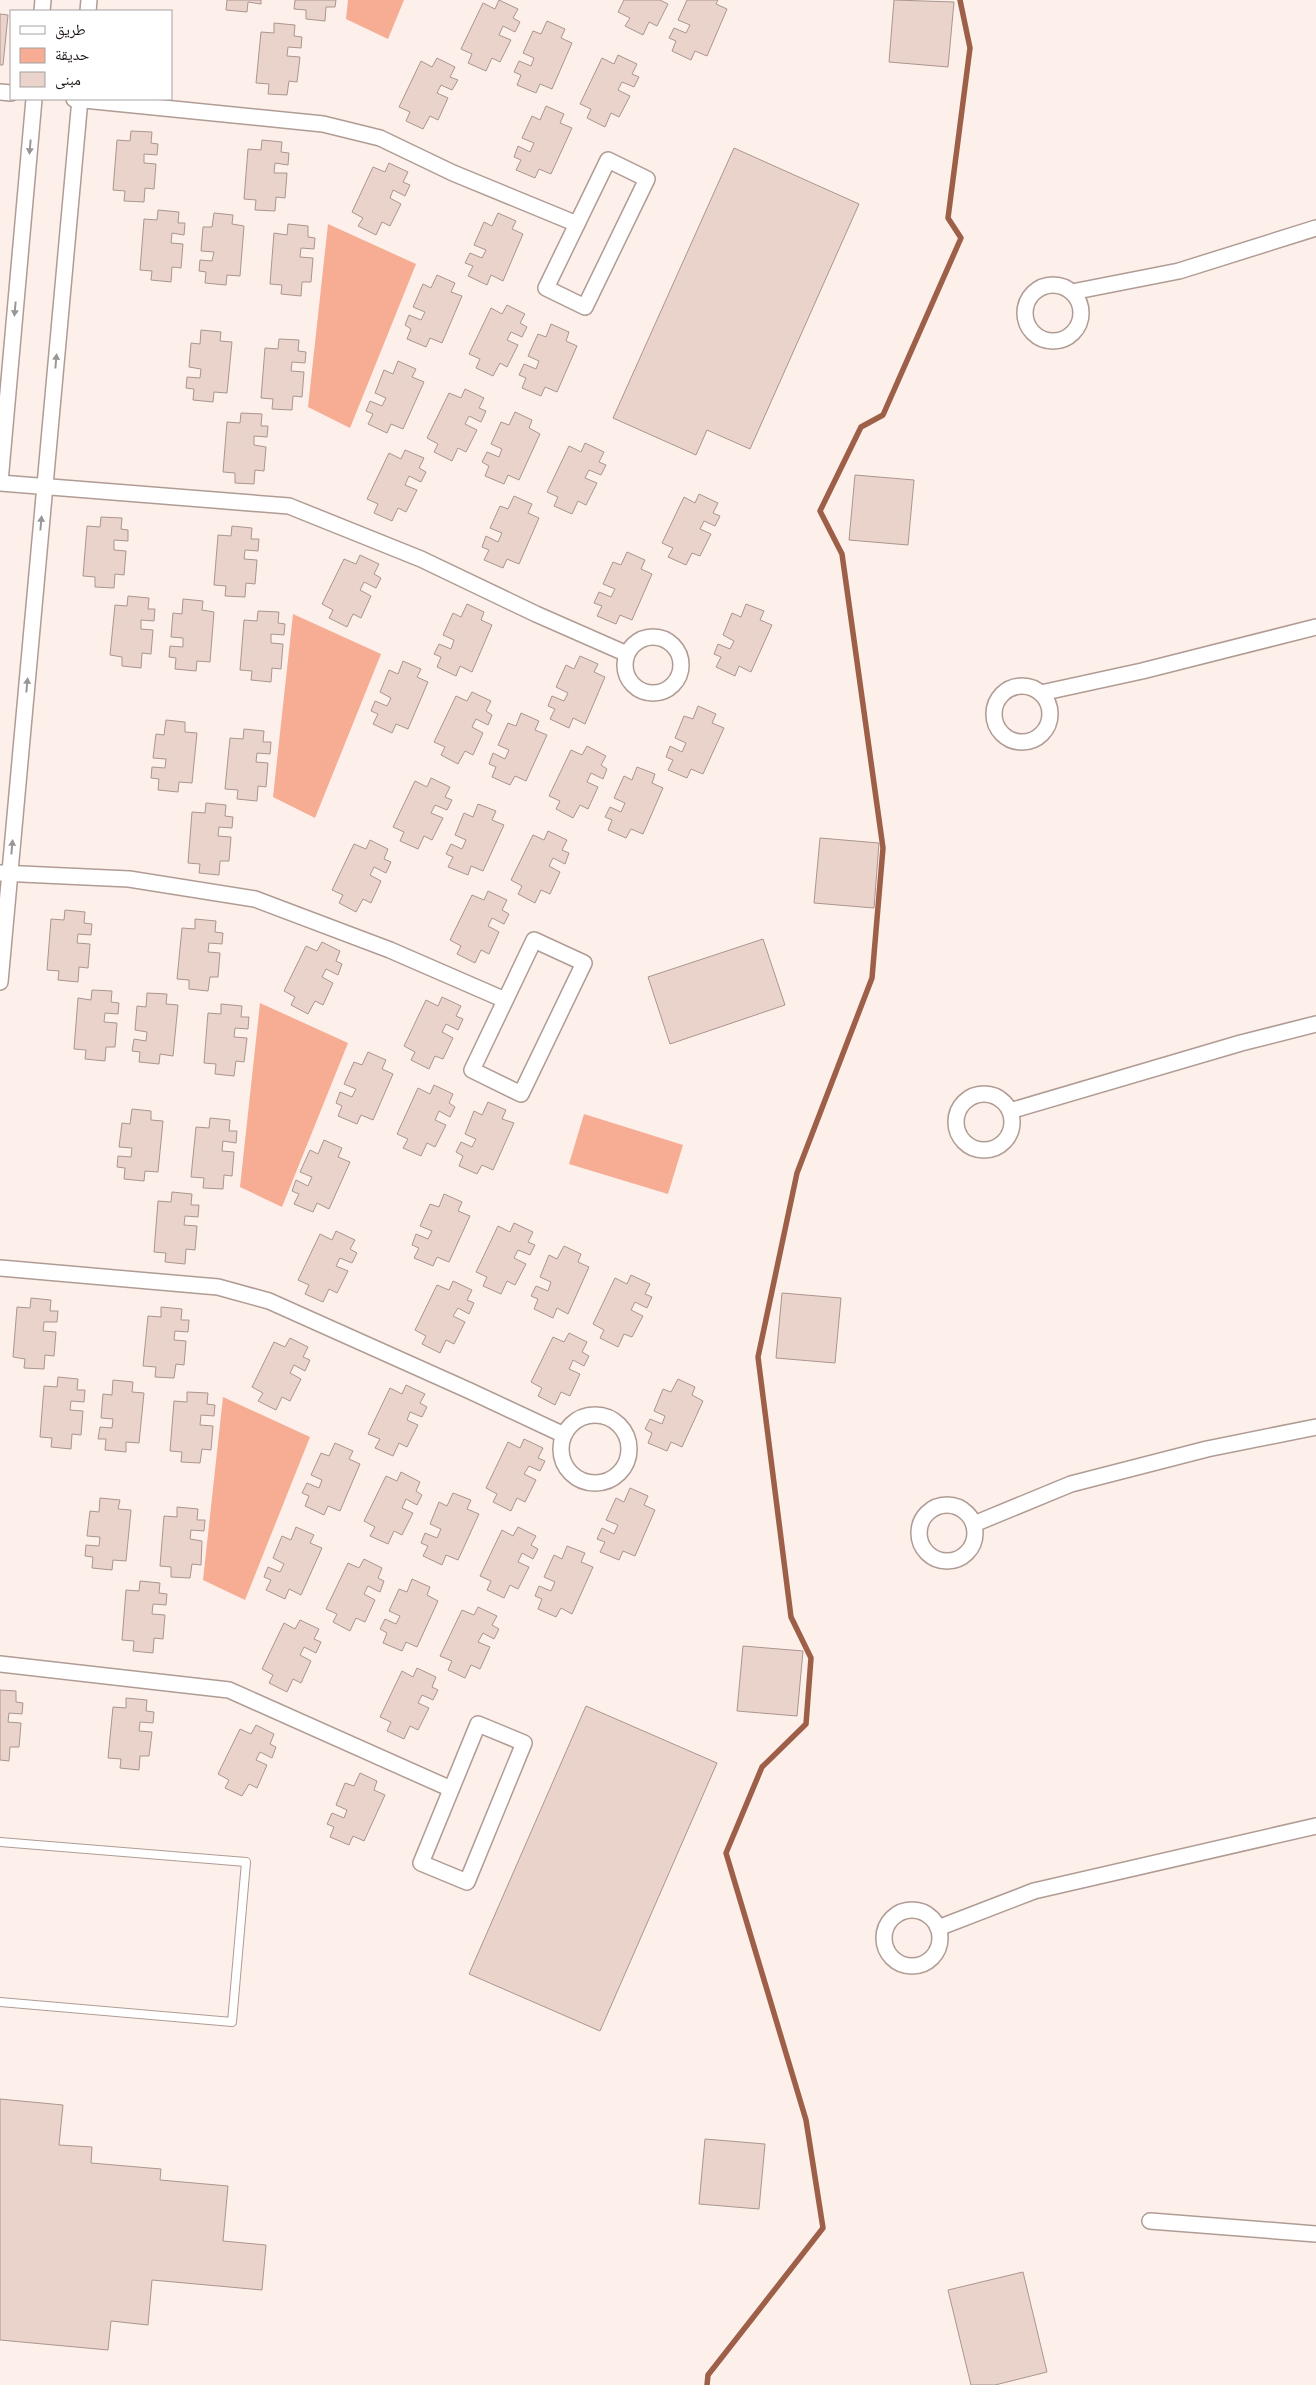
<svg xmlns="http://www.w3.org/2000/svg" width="1316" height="2385" font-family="'Varela Round','Noto Naskh Arabic',sans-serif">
  <rect width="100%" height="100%" fill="#fdefea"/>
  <g fill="#f6ad93">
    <polygon points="348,0 404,0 388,39 346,19"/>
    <polygon points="328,224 416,264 350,428 308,407"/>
    <polygon points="293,614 381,654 315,818 273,797"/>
    <polygon points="260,1003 348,1043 282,1207 240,1187"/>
    <polygon points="584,1114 683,1145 668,1194 569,1164"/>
    <polygon points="223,1397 310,1437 245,1600 203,1580"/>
  </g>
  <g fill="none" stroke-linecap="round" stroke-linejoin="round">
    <polyline stroke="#9e5f49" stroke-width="5.5" points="707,2385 708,2375 823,2228 806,2120 726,1853 762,1767 806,1724 811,1658 791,1617 758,1357 797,1173 872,978 883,848 842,554 820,511 861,427 883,415 961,238 948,218 970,48 960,0"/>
  </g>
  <g fill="#e9d3cb" stroke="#ab968f">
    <polygon points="227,0 261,0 261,4 248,2 247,12 226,10"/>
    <polygon points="295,0 336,0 335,7 326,7 325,21 306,19 306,10 294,9"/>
    <polygon points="499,0 518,9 513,18 520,22 515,32 503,26 499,35 511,40 500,62 492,58 486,71 468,63 472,54 461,49 483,3 495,9"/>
    <polygon points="624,0 660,0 668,4 657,26 649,22 643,35 625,26 630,18 618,12"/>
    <polygon points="687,0 718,0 716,4 727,9 707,56 695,51 691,60 672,51 676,41 669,38 674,28 686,33 690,25 678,20"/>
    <polygon points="894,0 954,2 948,67 889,62"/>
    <polygon points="0,14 8,15 3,65 0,65"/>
    <polygon points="547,21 565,29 561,38 572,43 552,89 540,84 536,93 517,85 521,75 514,72 519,61 531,66 534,58 523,53 533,31 541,34"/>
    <polygon points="274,23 295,25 294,36 302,37 301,48 288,47 287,56 300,57 297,82 289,81 287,95 268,94 269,84 256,83 261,32 274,33"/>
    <polygon points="618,55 637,64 632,74 639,77 634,87 622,82 618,90 630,96 619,117 611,113 605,127 587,118 591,109 580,104 602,58 614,64"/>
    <polygon points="437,58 455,67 450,77 458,80 452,90 441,85 437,93 448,98 438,120 430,116 423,129 406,121 410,112 399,107 421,61 432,67"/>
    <polygon points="546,106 564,114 560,123 572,128 551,174 539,169 535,178 516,170 521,160 514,157 518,146 530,152 534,143 522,138 532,116 540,120"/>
    <polygon points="131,131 152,132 151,143 158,144 157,155 144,154 144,163 156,164 154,189 145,188 144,202 124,201 125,191 113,190 117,140 130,141"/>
    <polygon points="262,140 282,142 281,152 289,153 288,165 275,163 274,173 287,173 285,198 276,197 275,211 255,210 256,200 244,199 248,149 261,150"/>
    <polygon points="734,148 859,204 750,449 707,430 696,455 613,418"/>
    <polygon points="389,163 408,172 403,182 410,185 405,196 393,190 390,198 401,204 390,226 382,222 376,235 358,226 363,218 352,212 373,167 385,172"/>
    <polygon points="158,210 179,212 178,223 185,223 184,235 172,233 171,243 183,244 181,268 172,267 171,282 151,280 152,271 140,270 144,219 157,220"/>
    <polygon points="214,213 233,215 232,224 244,226 240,276 227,275 226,285 205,283 206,272 199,271 200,260 212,261 214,252 201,251 203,227 212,227"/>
    <polygon points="498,213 516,221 512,229 523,234 503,281 491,275 487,285 468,276 473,266 465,263 470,253 482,258 486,250 474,245 484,222 492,226"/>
    <polygon points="288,224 308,226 308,237 315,238 314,249 301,248 300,257 313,258 311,282 302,282 301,296 281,294 282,285 270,284 274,233 287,235"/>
    <polygon points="437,275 455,283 451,292 462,296 442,343 430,338 426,347 407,339 411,329 405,325 409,315 421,320 425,312 413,307 423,284 431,288"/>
    <polygon points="507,305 525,314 520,323 527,327 522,337 511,332 507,340 518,345 507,367 500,363 493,376 476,368 480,359 469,354 491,308 502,314"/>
    <polygon points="551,324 569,332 566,341 577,346 557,392 545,387 541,396 522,388 526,378 519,375 524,364 536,369 539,361 528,356 538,334 546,337"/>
    <polygon points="201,330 221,332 220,341 232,342 227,393 214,392 213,402 193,400 194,389 186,388 187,377 200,378 201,369 189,367 191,343 200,344"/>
    <polygon points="279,339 299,340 298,351 306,352 305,363 292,362 291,371 304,372 302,397 293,396 292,410 272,409 273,399 261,398 265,348 278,349"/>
    <polygon points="398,361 416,369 412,377 424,382 403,429 391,424 387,433 368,424 373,414 366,411 370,401 382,406 386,398 375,393 384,370 393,374"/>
    <polygon points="465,389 484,398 479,408 486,411 481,422 469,416 465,424 477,430 466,452 458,448 452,461 434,452 438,444 427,438 449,393 461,398"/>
    <polygon points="515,412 532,420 529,428 540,434 519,480 508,475 504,484 485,476 489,466 482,462 487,452 499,457 502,449 491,444 501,422 509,425"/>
    <polygon points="241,413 262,414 261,426 268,426 267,437 254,436 254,445 266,447 264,471 255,470 254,484 235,483 235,473 223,472 227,422 240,423"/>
    <polygon points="585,443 604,452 599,462 606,465 601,475 589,470 585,478 597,483 586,505 578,501 572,514 554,506 558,497 547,492 569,446 581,452"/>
    <polygon points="405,450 424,458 419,468 426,472 421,482 409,476 405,485 417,490 406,512 398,508 392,521 374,513 378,504 367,499 389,453 401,459"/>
    <polygon points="855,475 914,480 908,545 849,540"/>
    <polygon points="699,494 718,503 713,513 720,516 715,526 704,521 700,529 711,534 700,556 692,553 686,565 668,557 673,548 662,543 684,497 695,503"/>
    <polygon points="514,496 532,504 528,513 539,518 519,564 507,559 503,568 484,560 489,550 482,547 486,536 498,542 502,533 490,528 500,506 508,509"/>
    <polygon points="101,517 122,518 121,529 128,530 128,541 114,540 114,550 126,551 124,575 115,574 114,588 95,587 95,577 83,576 87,526 100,527"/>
    <polygon points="232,526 252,528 251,539 259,539 258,551 245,550 244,559 257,560 255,584 246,583 245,597 225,596 226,586 214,585 218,535 231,536"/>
    <polygon points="627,552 645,560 641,569 652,574 632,620 620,615 616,624 597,616 602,606 594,603 599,592 611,597 615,589 603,584 613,562 621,565"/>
    <polygon points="360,555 379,564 374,574 381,578 376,588 364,582 360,590 371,596 361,618 353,614 347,627 329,618 333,610 322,604 344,559 356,564"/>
    <polygon points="128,596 149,598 148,609 155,609 154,621 141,620 141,629 153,630 151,654 142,653 141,668 122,666 122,657 110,655 115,605 127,606"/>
    <polygon points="183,599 203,601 202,610 214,612 210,662 197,661 196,671 175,669 176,658 169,657 170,646 183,647 183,638 171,637 173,613 182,614"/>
    <polygon points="467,604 484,612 481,620 492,625 472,672 460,666 456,676 437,667 441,657 434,654 439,644 451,649 454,640 443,635 453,613 461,617"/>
    <polygon points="746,604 764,611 760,620 772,625 751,672 739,666 735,676 716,667 721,657 714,654 718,644 730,649 734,641 723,635 732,613 741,617"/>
    <polygon points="258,611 279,612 278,623 285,624 284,635 271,634 271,643 283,644 281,669 272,668 271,682 251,680 252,671 240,670 244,620 257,621"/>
    <polygon points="580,656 598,664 594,672 605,677 585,724 573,718 569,728 550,719 555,709 548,706 552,696 564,701 568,693 556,687 566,665 574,669"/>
    <polygon points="403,661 421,669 417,677 428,682 408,729 396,724 392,733 373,724 378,714 371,711 375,701 387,706 391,698 380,692 389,670 398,674"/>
    <polygon points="472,692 491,701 486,711 492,715 488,725 476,719 472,727 483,733 473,755 465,751 458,764 441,755 445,747 434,742 456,696 467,701"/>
    <polygon points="698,706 716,714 712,723 724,728 703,774 691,769 687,778 668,770 673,760 666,757 670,746 682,752 686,743 675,738 684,716 693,719"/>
    <polygon points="521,713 539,721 535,730 547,735 526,781 515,776 510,785 492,777 496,767 489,764 493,753 505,759 509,750 498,745 508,723 516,726"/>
    <polygon points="166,720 185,722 185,732 197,733 192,783 179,782 178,792 158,790 159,779 151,778 152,767 165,768 166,759 153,758 156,734 164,735"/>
    <polygon points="244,729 264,731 263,742 271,742 270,754 257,753 256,762 268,763 266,787 258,786 257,801 237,799 238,790 225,789 230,738 243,739"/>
    <polygon points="587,746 606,756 601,765 607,769 603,779 591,773 587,782 598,787 588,809 580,805 573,818 556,809 560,801 549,796 571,750 582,755"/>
    <polygon points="637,767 655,774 652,783 663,788 643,834 631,829 626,838 608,830 612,820 605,817 610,807 621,812 625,803 614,798 624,776 632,780"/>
    <polygon points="431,778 450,787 445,797 452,800 447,810 435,805 431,813 443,818 432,840 424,836 418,849 400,841 404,832 393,827 415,781 427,787"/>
    <polygon points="206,803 226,805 225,816 233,817 232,828 219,827 218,836 231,837 229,861 220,861 219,875 199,873 200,864 188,863 192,812 205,813"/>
    <polygon points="478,804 496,811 492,820 504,825 483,871 471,866 468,875 448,867 453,857 446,854 451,844 462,849 466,840 455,835 464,813 473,817"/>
    <polygon points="548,831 567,840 562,850 569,853 565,864 553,858 549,866 560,872 550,894 541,890 535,903 518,894 522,886 511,880 533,835 544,840"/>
    <polygon points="820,838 879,843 874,908 814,903"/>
    <polygon points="370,840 388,849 384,859 391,862 386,873 374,867 370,875 381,881 371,903 363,899 356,912 339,903 343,895 332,890 354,844 366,849"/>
    <polygon points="488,891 507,900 502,910 509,914 504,924 492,918 488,926 499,932 489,954 481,950 475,963 457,954 461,946 450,940 472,895 484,900"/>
    <polygon points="65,910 85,912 84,923 92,924 91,935 78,934 77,943 90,944 88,968 79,967 78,982 58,980 59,971 47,970 51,919 64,920"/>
    <polygon points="195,919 216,921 215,932 223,933 222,944 209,943 208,952 220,953 218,977 210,977 208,991 189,989 189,980 177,979 182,928 195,929"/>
    <polygon points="763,939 785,1005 670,1044 648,977"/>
    <polygon points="322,942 340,951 336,961 342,964 338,975 326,969 322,977 333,983 323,1005 315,1001 308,1014 291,1005 295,997 284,991 306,946 317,951"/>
    <polygon points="92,990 112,991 111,1002 119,1003 118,1014 105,1013 104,1022 117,1023 115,1047 106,1047 105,1061 85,1059 86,1050 74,1049 78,998 91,1000"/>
    <polygon points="147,993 167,994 166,1004 178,1005 173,1056 160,1054 159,1064 139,1062 140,1052 132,1051 134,1039 146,1041 147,1032 135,1030 137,1006 146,1007"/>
    <polygon points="442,997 461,1006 456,1016 463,1019 458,1030 446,1024 442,1032 453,1038 443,1059 435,1056 429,1069 411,1060 415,1052 404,1046 426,1000 438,1006"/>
    <polygon points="221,1004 242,1006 241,1017 249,1017 248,1029 235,1028 234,1037 247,1038 244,1062 236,1061 234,1076 215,1074 216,1064 204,1063 208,1013 221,1014"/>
    <polygon points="368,1052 386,1060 382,1069 393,1074 373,1120 361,1115 357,1124 338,1116 342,1106 336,1103 340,1092 352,1097 356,1089 344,1084 354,1062 362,1065"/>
    <polygon points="434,1085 453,1094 449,1103 455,1107 450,1117 439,1111 435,1120 446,1125 435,1147 427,1143 421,1156 403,1148 408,1139 397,1134 418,1088 430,1094"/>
    <polygon points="488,1102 506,1110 502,1119 514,1123 493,1170 482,1165 477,1174 459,1166 463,1156 456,1152 461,1142 472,1147 476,1139 465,1134 474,1111 482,1115"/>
    <polygon points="132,1109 151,1111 151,1120 163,1121 158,1172 145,1171 144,1181 124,1179 125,1168 117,1167 118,1156 131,1157 132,1148 119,1147 122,1123 130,1124"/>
    <polygon points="210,1118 230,1120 229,1131 237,1131 236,1143 223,1141 222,1151 234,1152 232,1176 224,1175 223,1189 203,1188 204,1178 191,1177 196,1127 209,1128"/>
    <polygon points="324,1140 342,1148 338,1157 350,1162 329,1209 317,1203 313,1212 294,1204 299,1194 292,1191 296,1180 308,1186 312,1177 300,1172 310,1150 318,1154"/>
    <polygon points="172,1192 192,1194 191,1205 199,1205 198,1217 185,1216 184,1225 197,1226 195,1250 186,1249 185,1264 165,1262 166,1253 154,1252 158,1201 171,1202"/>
    <polygon points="444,1194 462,1202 458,1211 470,1216 449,1262 437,1257 433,1266 414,1258 419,1248 412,1245 416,1234 428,1239 432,1231 420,1226 430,1204 439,1207"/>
    <polygon points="514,1223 533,1232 528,1242 535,1245 530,1255 518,1250 514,1258 526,1264 515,1285 507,1281 501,1294 483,1286 487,1277 476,1272 498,1226 510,1232"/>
    <polygon points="336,1231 355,1240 350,1249 357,1253 352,1263 340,1258 336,1266 348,1271 337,1293 329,1289 323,1302 305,1294 309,1285 298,1280 320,1234 332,1240"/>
    <polygon points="564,1246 581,1254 578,1262 589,1267 568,1314 557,1308 553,1318 534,1309 538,1299 531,1296 536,1286 548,1291 551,1282 540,1277 549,1255 557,1259"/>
    <polygon points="631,1275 650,1284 645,1294 652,1297 647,1308 635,1302 631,1310 643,1316 632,1337 624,1334 618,1347 600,1338 604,1330 593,1324 615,1278 627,1284"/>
    <polygon points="453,1281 472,1290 467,1300 474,1303 469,1314 458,1308 453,1316 465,1322 454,1344 446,1340 440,1353 422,1344 426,1336 415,1330 437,1285 449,1290"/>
    <polygon points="782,1293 841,1298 835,1363 776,1358"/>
    <polygon points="31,1298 51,1300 50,1311 58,1311 57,1322 44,1322 43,1331 56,1332 54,1356 45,1355 44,1369 24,1368 25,1359 13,1357 17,1307 30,1308"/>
    <polygon points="161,1307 182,1309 181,1320 189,1320 188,1332 175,1331 174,1340 186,1341 184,1365 176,1364 174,1378 155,1377 156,1367 143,1366 148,1316 161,1317"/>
    <polygon points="569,1333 587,1342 582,1352 589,1356 584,1366 573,1360 569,1369 580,1374 570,1396 561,1392 555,1405 538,1396 542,1388 531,1382 553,1337 564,1342"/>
    <polygon points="290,1338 308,1347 303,1357 310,1360 305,1371 294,1365 290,1373 301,1379 290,1401 282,1397 276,1410 258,1401 263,1393 252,1387 274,1342 285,1347"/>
    <polygon points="58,1377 78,1379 77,1390 85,1390 84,1402 71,1401 70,1410 83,1411 81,1435 72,1434 71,1449 51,1447 52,1438 40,1437 44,1386 57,1387"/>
    <polygon points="678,1379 695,1387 692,1395 703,1401 682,1447 671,1442 667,1451 648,1443 652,1433 645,1429 650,1419 662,1424 665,1416 654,1411 663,1389 671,1392"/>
    <polygon points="113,1380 133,1382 132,1392 144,1393 139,1443 126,1442 126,1452 105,1450 106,1439 98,1439 100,1427 112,1428 113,1419 101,1418 103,1394 112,1395"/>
    <polygon points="406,1385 425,1394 420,1403 427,1407 422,1417 410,1412 407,1420 418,1425 407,1447 399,1443 393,1456 375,1448 380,1439 368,1434 390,1388 402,1394"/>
    <polygon points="187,1392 208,1393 207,1404 215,1405 214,1416 201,1415 200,1425 213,1426 211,1450 202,1449 200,1463 181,1462 182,1452 170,1451 174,1401 187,1402"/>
    <polygon points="524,1439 543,1448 538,1458 545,1461 540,1471 529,1466 524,1474 536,1480 525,1502 517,1498 511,1511 493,1502 497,1494 486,1488 508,1442 520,1448"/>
    <polygon points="335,1443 353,1451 349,1459 360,1464 340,1511 328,1506 324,1515 305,1506 309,1496 302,1493 307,1483 319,1488 322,1480 311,1475 321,1453 329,1456"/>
    <polygon points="401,1472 420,1482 416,1491 422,1495 417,1505 406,1499 402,1508 413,1513 402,1535 394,1531 388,1544 370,1536 375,1527 364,1521 386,1476 397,1481"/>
    <polygon points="630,1488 648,1496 644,1505 655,1510 635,1556 623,1551 619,1560 600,1552 605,1542 597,1539 602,1528 614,1534 618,1525 606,1520 616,1498 624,1502"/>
    <polygon points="453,1493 471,1500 467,1509 479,1514 458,1560 446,1555 442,1565 423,1556 428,1546 421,1543 425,1533 437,1538 441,1529 430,1524 439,1502 447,1506"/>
    <polygon points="100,1498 120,1500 118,1509 131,1510 126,1561 113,1560 112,1570 92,1568 93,1557 85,1556 86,1545 99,1546 100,1537 87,1536 90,1511 99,1512"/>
    <polygon points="177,1507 198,1509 197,1520 205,1520 204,1531 191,1530 190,1539 202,1541 201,1565 192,1564 190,1578 171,1577 171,1567 160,1566 164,1516 177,1517"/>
    <polygon points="296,1527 314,1535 310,1543 322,1548 301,1595 289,1589 285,1599 266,1590 271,1580 264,1577 268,1567 280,1572 284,1564 273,1558 282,1536 291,1540"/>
    <polygon points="518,1527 536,1536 531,1545 538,1549 533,1559 522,1553 518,1562 529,1567 518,1589 510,1585 504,1598 487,1590 491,1581 480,1576 502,1530 513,1536"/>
    <polygon points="567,1546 585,1553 581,1562 593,1567 572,1614 561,1608 556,1617 538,1609 542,1599 535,1596 539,1586 551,1591 555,1582 544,1577 554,1555 562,1559"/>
    <polygon points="364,1559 382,1568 378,1578 384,1581 380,1592 368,1586 364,1594 375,1600 365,1622 356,1618 350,1631 333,1622 337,1614 326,1609 348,1563 359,1568"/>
    <polygon points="412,1579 430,1587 427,1595 438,1601 417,1647 406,1642 402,1651 383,1643 387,1633 380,1629 385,1619 396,1624 400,1616 389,1611 399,1589 407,1592"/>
    <polygon points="140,1581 160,1583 159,1593 167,1594 166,1605 153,1604 152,1614 165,1615 163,1639 154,1638 153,1653 133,1651 134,1641 122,1640 126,1590 139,1591"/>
    <polygon points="478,1607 497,1616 492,1625 499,1629 494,1639 483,1633 478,1642 490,1647 480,1669 471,1665 465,1678 448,1670 452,1661 440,1656 462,1610 474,1615"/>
    <polygon points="300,1620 319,1629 314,1639 321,1642 316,1653 304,1647 300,1655 311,1661 301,1683 293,1679 287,1692 269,1683 273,1675 262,1669 284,1623 295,1629"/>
    <polygon points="743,1646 803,1651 797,1716 737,1711"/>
    <polygon points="417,1668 436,1677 432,1687 438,1690 433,1700 422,1695 418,1703 429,1708 418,1730 410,1726 404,1739 387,1731 391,1722 380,1717 402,1671 413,1677"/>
    <polygon points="0,1690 16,1691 16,1702 23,1703 22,1714 9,1713 8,1722 21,1723 19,1747 10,1747 9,1761 0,1760"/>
    <polygon points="126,1698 147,1700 146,1711 154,1712 153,1723 140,1722 139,1731 152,1732 149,1756 140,1756 139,1770 120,1768 121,1759 108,1758 113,1707 126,1708"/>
    <polygon points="586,1706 717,1763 600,2031 469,1974"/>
    <polygon points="256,1725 274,1734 270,1744 276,1747 272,1758 260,1752 256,1760 267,1765 257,1788 249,1784 242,1796 225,1788 229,1780 218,1774 240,1729 251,1734"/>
    <polygon points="360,1773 377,1781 374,1790 385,1795 364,1841 353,1836 349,1845 330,1837 334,1827 327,1824 332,1813 344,1818 347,1810 336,1805 345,1783 354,1786"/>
    <polygon points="0,2099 63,2105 59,2145 92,2147 91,2163 161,2169 160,2180 228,2186 223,2241 266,2245 262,2290 152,2280 148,2325 111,2321 108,2350 0,2340"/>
    <polygon points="705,2139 765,2144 759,2209 699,2204"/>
    <polygon points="1023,2272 1047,2372 995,2385 971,2385 948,2290"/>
  </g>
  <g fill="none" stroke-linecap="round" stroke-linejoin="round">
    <g stroke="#b09c94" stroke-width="10">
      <polyline id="lane" points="0,1842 246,1862 232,2022 0,2002"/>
    </g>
    <g stroke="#b09c94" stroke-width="18">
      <g id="street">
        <polyline points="42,11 43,0"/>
        <polyline points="88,11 89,0"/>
        <polyline points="0,92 11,93"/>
        <polyline points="74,99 323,124 380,138 453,173 577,224"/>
        <polygon points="608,160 647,179 585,307 546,288"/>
        <circle cx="1053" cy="313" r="28"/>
        <polyline points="1072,292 1179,271 1316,228"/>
        <polyline points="0,482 34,99"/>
        <polyline points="0,483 289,506 421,559 536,614 627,654"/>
        <circle cx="653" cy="665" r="28"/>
        <circle cx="1022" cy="714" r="28"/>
        <polyline points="1041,693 1142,671 1316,627"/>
        <polyline points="0,873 129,879 255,899 390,950 505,1000"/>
        <polygon points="534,940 584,963 521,1094 472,1070"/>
        <polyline points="0,982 80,99"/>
        <circle cx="984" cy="1122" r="28"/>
        <polyline points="1010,1111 1241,1043 1316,1024"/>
        <polyline points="0,1268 218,1287 269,1301 470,1391 564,1435"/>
        <circle cx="595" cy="1449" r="34"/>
        <circle cx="947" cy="1533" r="28"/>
        <polyline points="974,1524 1071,1484 1207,1449 1316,1427"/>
        <polyline points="0,1664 229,1690 451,1789"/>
        <polygon points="478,1724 524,1743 467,1882 421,1863"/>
        <circle cx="912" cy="1938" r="28"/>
        <polyline points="938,1928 1034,1891 1316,1826"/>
        <polyline points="1150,2221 1316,2234"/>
      </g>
    </g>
    <use href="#lane" stroke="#fff" stroke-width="8"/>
    <use href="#street" stroke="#fff" stroke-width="15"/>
  </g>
  <defs><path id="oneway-solid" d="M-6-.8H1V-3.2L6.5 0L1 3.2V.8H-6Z" transform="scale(1.25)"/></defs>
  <g fill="#999695">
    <use href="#oneway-solid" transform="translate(30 147) rotate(95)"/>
    <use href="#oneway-solid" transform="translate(15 309) rotate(95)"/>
    <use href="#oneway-solid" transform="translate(56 361) rotate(-85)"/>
    <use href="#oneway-solid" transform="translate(41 523) rotate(-85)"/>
    <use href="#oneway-solid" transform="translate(27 685) rotate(-85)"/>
    <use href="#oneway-solid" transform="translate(12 847) rotate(-85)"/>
  </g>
  <rect x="10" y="10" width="162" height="90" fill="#ffffff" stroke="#a5a1a1"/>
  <rect x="20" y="26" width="25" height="8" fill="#ffffff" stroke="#a5a1a1"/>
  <text x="55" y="35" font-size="15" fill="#1d1513">طريق</text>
  <rect x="20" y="48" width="25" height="15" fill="#f6ad93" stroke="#a5a1a1"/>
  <text x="55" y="60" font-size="15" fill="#1d1513">حديقة</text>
  <rect x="20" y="72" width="25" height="15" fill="#e9d3cb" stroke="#a5a1a1"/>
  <text x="55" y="85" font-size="15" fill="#1d1513">مبنى</text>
</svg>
